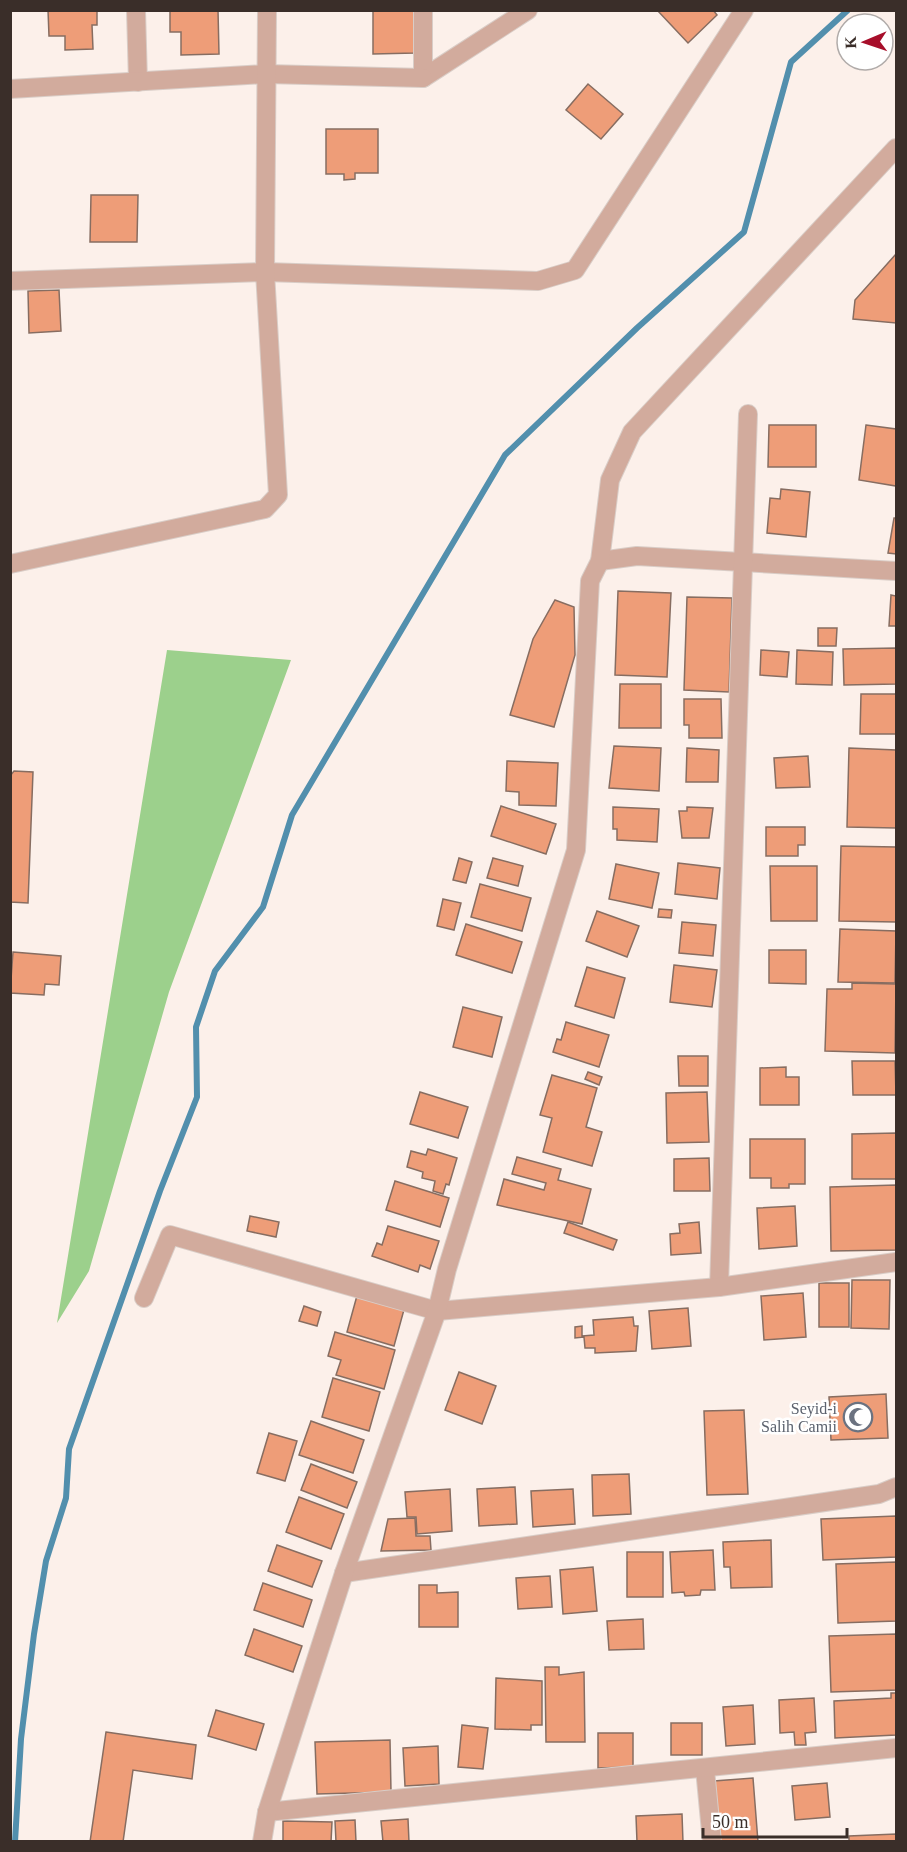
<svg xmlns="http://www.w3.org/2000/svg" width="907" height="1852" font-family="'Times New Roman',serif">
  <rect width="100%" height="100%" fill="#fcf0ea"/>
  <polygon fill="#9cd08c" points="167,650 291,660 169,992 89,1271 57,1323"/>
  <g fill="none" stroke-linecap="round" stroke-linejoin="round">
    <polyline stroke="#528fad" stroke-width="6" points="15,1842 21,1739 34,1634 46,1561 66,1498 69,1449 160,1191 197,1097 196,1027 215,971 263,907 292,815 505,455 637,328 744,232 791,62 848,10"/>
  </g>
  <g fill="#ee9d78" stroke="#876d61" stroke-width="1.5">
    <polygon points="48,10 97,10 97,25 92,25 93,49 65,50 65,36 49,36"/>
    <polygon points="170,10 218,10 219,54 181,55 181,32 170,32"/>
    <polygon points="373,10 414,10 415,53 373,54"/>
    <polygon points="657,10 713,10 717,15 688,43"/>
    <polygon points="588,84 623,114 601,139 566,110"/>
    <polygon points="326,129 378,129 378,173 355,173 355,179 344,180 344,174 326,174"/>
    <polygon points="91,195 138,195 137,242 90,242"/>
    <polygon points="896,254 896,323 853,319 855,300"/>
    <polygon points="59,290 61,331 29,333 28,291"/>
    <polygon points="769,425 816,425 816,467 768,467"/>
    <polygon points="866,425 896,429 896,486 859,480"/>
    <polygon points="781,489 810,492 806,537 767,533 770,498 780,499"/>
    <polygon points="894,518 896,518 896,554 888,553"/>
    <polygon points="618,591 671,593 667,677 615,675"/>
    <polygon points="891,595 896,596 896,626 889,626"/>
    <polygon points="687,597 732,598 729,692 684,690"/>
    <polygon points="555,600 574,607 575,655 554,727 510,715 533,639"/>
    <polygon points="818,628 837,628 836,646 818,646"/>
    <polygon points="896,648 896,684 844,685 843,649"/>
    <polygon points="761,650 789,652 787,677 760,675"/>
    <polygon points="797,650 833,652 832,685 796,684"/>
    <polygon points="620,684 661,684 661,728 619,728"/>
    <polygon points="861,694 896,694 896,734 860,734"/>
    <polygon points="684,699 721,699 722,738 689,738 689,725 684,725"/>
    <polygon points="614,746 661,748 659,791 609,788"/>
    <polygon points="687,748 719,750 718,782 686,782"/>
    <polygon points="849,748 896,750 896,828 847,827"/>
    <polygon points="808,756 810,787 776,788 774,758"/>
    <polygon points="507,761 558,763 556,806 519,805 519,792 506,791"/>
    <polygon points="14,771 33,772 28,903 10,902 10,776"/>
    <polygon points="501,806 556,824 546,854 491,836"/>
    <polygon points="613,807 659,809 657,842 617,840 617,829 613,829"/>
    <polygon points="687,807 713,808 709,838 682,838 679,811 687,811"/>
    <polygon points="766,827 805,827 805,845 798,845 798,856 766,856"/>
    <polygon points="841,846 896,847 896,922 839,921"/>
    <polygon points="459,858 472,862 466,883 453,880"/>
    <polygon points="493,858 523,866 518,886 487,878"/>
    <polygon points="678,863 720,868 717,899 675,894"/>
    <polygon points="616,864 659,873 652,908 609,899"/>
    <polygon points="770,866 817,866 817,921 771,921"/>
    <polygon points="480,884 531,898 522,931 471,917"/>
    <polygon points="443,899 461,903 454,930 437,926"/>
    <polygon points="659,909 672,910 671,918 658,917"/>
    <polygon points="597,911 639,926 627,957 586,941"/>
    <polygon points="682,922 716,925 713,956 679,953"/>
    <polygon points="466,924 522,942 512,973 456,955"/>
    <polygon points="840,929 896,931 895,983 838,982"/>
    <polygon points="769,950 806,950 806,984 769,983"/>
    <polygon points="13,952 61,956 59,985 45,984 44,995 10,993"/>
    <polygon points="674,965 717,970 712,1007 670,1002"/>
    <polygon points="587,967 625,978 614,1018 575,1006"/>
    <polygon points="852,983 896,984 895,1053 825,1051 827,989 852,989"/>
    <polygon points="463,1007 502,1017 492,1057 453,1047"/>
    <polygon points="566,1022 609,1035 599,1067 553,1052 557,1039 561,1040"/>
    <polygon points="678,1056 708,1056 708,1086 679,1086"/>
    <polygon points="852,1061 895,1061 896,1095 853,1095"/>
    <polygon points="786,1067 786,1077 799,1077 799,1105 760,1105 760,1068"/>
    <polygon points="588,1072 602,1077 599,1085 585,1079"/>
    <polygon points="552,1075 597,1088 586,1127 602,1132 592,1166 543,1152 552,1118 540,1115"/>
    <polygon points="420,1092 468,1107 458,1138 410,1124"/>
    <polygon points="707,1092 709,1142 667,1143 666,1093"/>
    <polygon points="896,1133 896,1179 852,1179 852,1134"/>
    <polygon points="750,1139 805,1139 805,1184 789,1184 789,1188 771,1188 771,1178 750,1178"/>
    <polygon points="428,1149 457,1158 449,1185 446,1184 443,1194 433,1191 435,1181 422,1178 423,1172 407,1167 411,1151 426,1155"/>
    <polygon points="517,1157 561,1169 558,1180 591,1189 582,1224 497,1205 504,1179 544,1190 546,1183 512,1174"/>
    <polygon points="709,1158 710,1191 674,1191 674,1159"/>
    <polygon points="395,1181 449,1198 440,1227 386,1210"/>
    <polygon points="896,1185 896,1250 831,1251 830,1187"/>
    <polygon points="795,1206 797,1246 759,1249 757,1208"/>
    <polygon points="250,1216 279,1222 276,1237 247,1231"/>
    <polygon points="568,1222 617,1240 613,1250 564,1233"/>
    <polygon points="699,1222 701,1253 671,1255 670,1234 680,1233 679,1224"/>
    <polygon points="388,1226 439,1241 430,1269 420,1265 418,1272 372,1256 377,1243 382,1245"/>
    <polygon points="852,1280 890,1280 889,1329 851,1328"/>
    <rect x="819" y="1283" width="30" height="44"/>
    <polygon points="358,1292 405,1306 394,1346 347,1332"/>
    <polygon points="803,1293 806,1337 764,1340 761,1296"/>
    <polygon points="304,1306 321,1312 317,1326 299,1321"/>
    <polygon points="688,1308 691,1346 652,1349 649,1311"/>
    <polygon points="633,1317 634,1326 638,1326 636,1351 595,1353 595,1348 585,1348 584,1337 575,1338 575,1327 582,1326 582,1336 594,1335 593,1320"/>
    <polygon points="335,1332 395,1350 384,1389 336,1375 341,1360 328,1356"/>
    <polygon points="459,1372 496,1386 482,1424 445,1410"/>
    <polygon points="333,1378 380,1392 369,1431 322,1417"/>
    <polygon points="886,1394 888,1438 831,1440 829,1397"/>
    <polygon points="744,1410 748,1494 707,1495 704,1411"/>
    <polygon points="311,1421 364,1440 353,1473 299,1455"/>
    <polygon points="269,1433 297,1441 285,1481 257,1473"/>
    <polygon points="311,1464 357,1482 347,1508 301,1490"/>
    <polygon points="629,1474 631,1514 593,1516 592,1475"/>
    <polygon points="515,1487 517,1524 479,1526 477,1489"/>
    <polygon points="450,1489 452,1531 417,1534 416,1517 407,1517 405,1492"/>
    <polygon points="573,1489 575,1524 533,1527 531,1491"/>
    <polygon points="299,1497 344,1514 331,1549 286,1532"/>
    <polygon points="896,1516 896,1557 823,1560 821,1519"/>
    <polygon points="415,1518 416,1536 430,1536 431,1550 381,1551 388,1519"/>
    <polygon points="771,1540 772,1587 731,1588 730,1567 724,1567 723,1542"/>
    <polygon points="277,1545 322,1561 312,1587 268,1571"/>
    <polygon points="713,1550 715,1590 701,1590 700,1595 685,1596 684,1592 672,1593 670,1552"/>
    <rect x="627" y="1552" width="36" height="45"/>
    <polygon points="896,1562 896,1621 838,1623 836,1564"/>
    <polygon points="593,1567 597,1611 563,1614 560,1570"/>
    <polygon points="550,1576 552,1607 518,1609 516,1578"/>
    <polygon points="263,1583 312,1600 303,1627 254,1610"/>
    <polygon points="419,1585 437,1585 437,1593 458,1592 458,1627 419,1627"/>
    <polygon points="643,1619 644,1649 609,1650 607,1621"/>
    <polygon points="254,1629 302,1646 293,1672 245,1655"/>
    <polygon points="896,1634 896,1690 831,1692 829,1636"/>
    <polygon points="545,1667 559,1667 559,1675 584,1672 585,1742 546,1742"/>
    <polygon points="496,1678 542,1681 542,1725 531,1725 531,1730 495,1729"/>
    <polygon points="891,1693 896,1693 896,1735 835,1738 834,1701 891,1698"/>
    <polygon points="814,1698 816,1732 805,1733 806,1745 795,1745 794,1732 780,1733 779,1700"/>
    <polygon points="753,1705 755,1744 726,1746 723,1707"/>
    <polygon points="216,1710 264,1724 256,1750 208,1736"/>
    <rect x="671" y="1723" width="31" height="32"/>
    <polygon points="462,1725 488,1728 483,1769 458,1767"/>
    <polygon points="106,1732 196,1745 192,1779 133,1770 123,1842 90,1842"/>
    <polygon points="598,1733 633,1733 633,1767 598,1768"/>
    <polygon points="390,1740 391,1792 317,1794 315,1742"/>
    <polygon points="438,1746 439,1784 405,1786 403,1748"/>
    <polygon points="753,1778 758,1842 719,1842 714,1781"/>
    <polygon points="827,1783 830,1817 795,1820 792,1786"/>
    <polygon points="682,1814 683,1842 637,1842 636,1816"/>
    <polygon points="408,1819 409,1842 383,1842 381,1821"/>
    <polygon points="355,1820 356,1842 336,1842 335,1821"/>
    <polygon points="283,1821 332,1822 331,1842 283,1842"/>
    <polygon points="896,1834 896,1842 849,1842 849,1836"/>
  </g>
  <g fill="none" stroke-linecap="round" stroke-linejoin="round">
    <g stroke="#d9cdc7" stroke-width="20">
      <g id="minor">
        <polyline points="136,10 138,82"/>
        <polyline points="423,10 423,78 528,10"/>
        <polyline points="10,89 266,74 423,78"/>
        <polyline points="10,281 265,272 538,281 575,270 744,10"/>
        <polyline points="600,561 637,556 896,571"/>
        <polyline points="10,564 265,509 278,495 265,272 267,10"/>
        <polyline points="719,1287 748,414"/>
        <polyline points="144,1298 170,1235 437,1311 719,1287 896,1262"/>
        <polyline points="344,1573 879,1494 896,1487"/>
        <polyline points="705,1769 712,1842"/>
        <polyline points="267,1812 896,1748"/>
        <polyline points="262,1842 267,1812 344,1573 437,1311 447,1269 576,850 590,581 600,561 610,480 632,432 896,148"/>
      </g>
    </g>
    <use href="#minor" stroke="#d2ab9d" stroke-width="18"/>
  </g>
  <defs>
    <g id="mosque-ring" transform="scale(1.5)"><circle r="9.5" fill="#fff" stroke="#6b7280" stroke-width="1.5"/><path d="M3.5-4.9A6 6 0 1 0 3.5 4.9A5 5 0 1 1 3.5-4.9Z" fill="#6b7280"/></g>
  </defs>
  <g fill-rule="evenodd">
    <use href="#mosque-ring" x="858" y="1417"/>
  </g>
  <g text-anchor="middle" stroke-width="5" stroke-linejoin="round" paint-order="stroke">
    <g font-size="16" fill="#5b616d" stroke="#fff" text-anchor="end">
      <text x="837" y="1414">Seyid-i<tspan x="837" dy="18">Salih Camii</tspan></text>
    </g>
  </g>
  <rect width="907" height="1852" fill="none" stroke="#3a2e29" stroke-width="24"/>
  <g transform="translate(865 42) rotate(268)"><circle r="28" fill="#ffffff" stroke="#b0aba9" stroke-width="1.5"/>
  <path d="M0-4.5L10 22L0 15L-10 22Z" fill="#a70e2a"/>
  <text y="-9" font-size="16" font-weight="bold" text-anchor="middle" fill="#3a2e29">K</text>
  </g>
  <path d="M703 1828v9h144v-9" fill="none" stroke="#3a2e29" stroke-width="3"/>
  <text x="712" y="1828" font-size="18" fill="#3a2e29" stroke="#ffffff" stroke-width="4.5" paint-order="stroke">50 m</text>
</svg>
